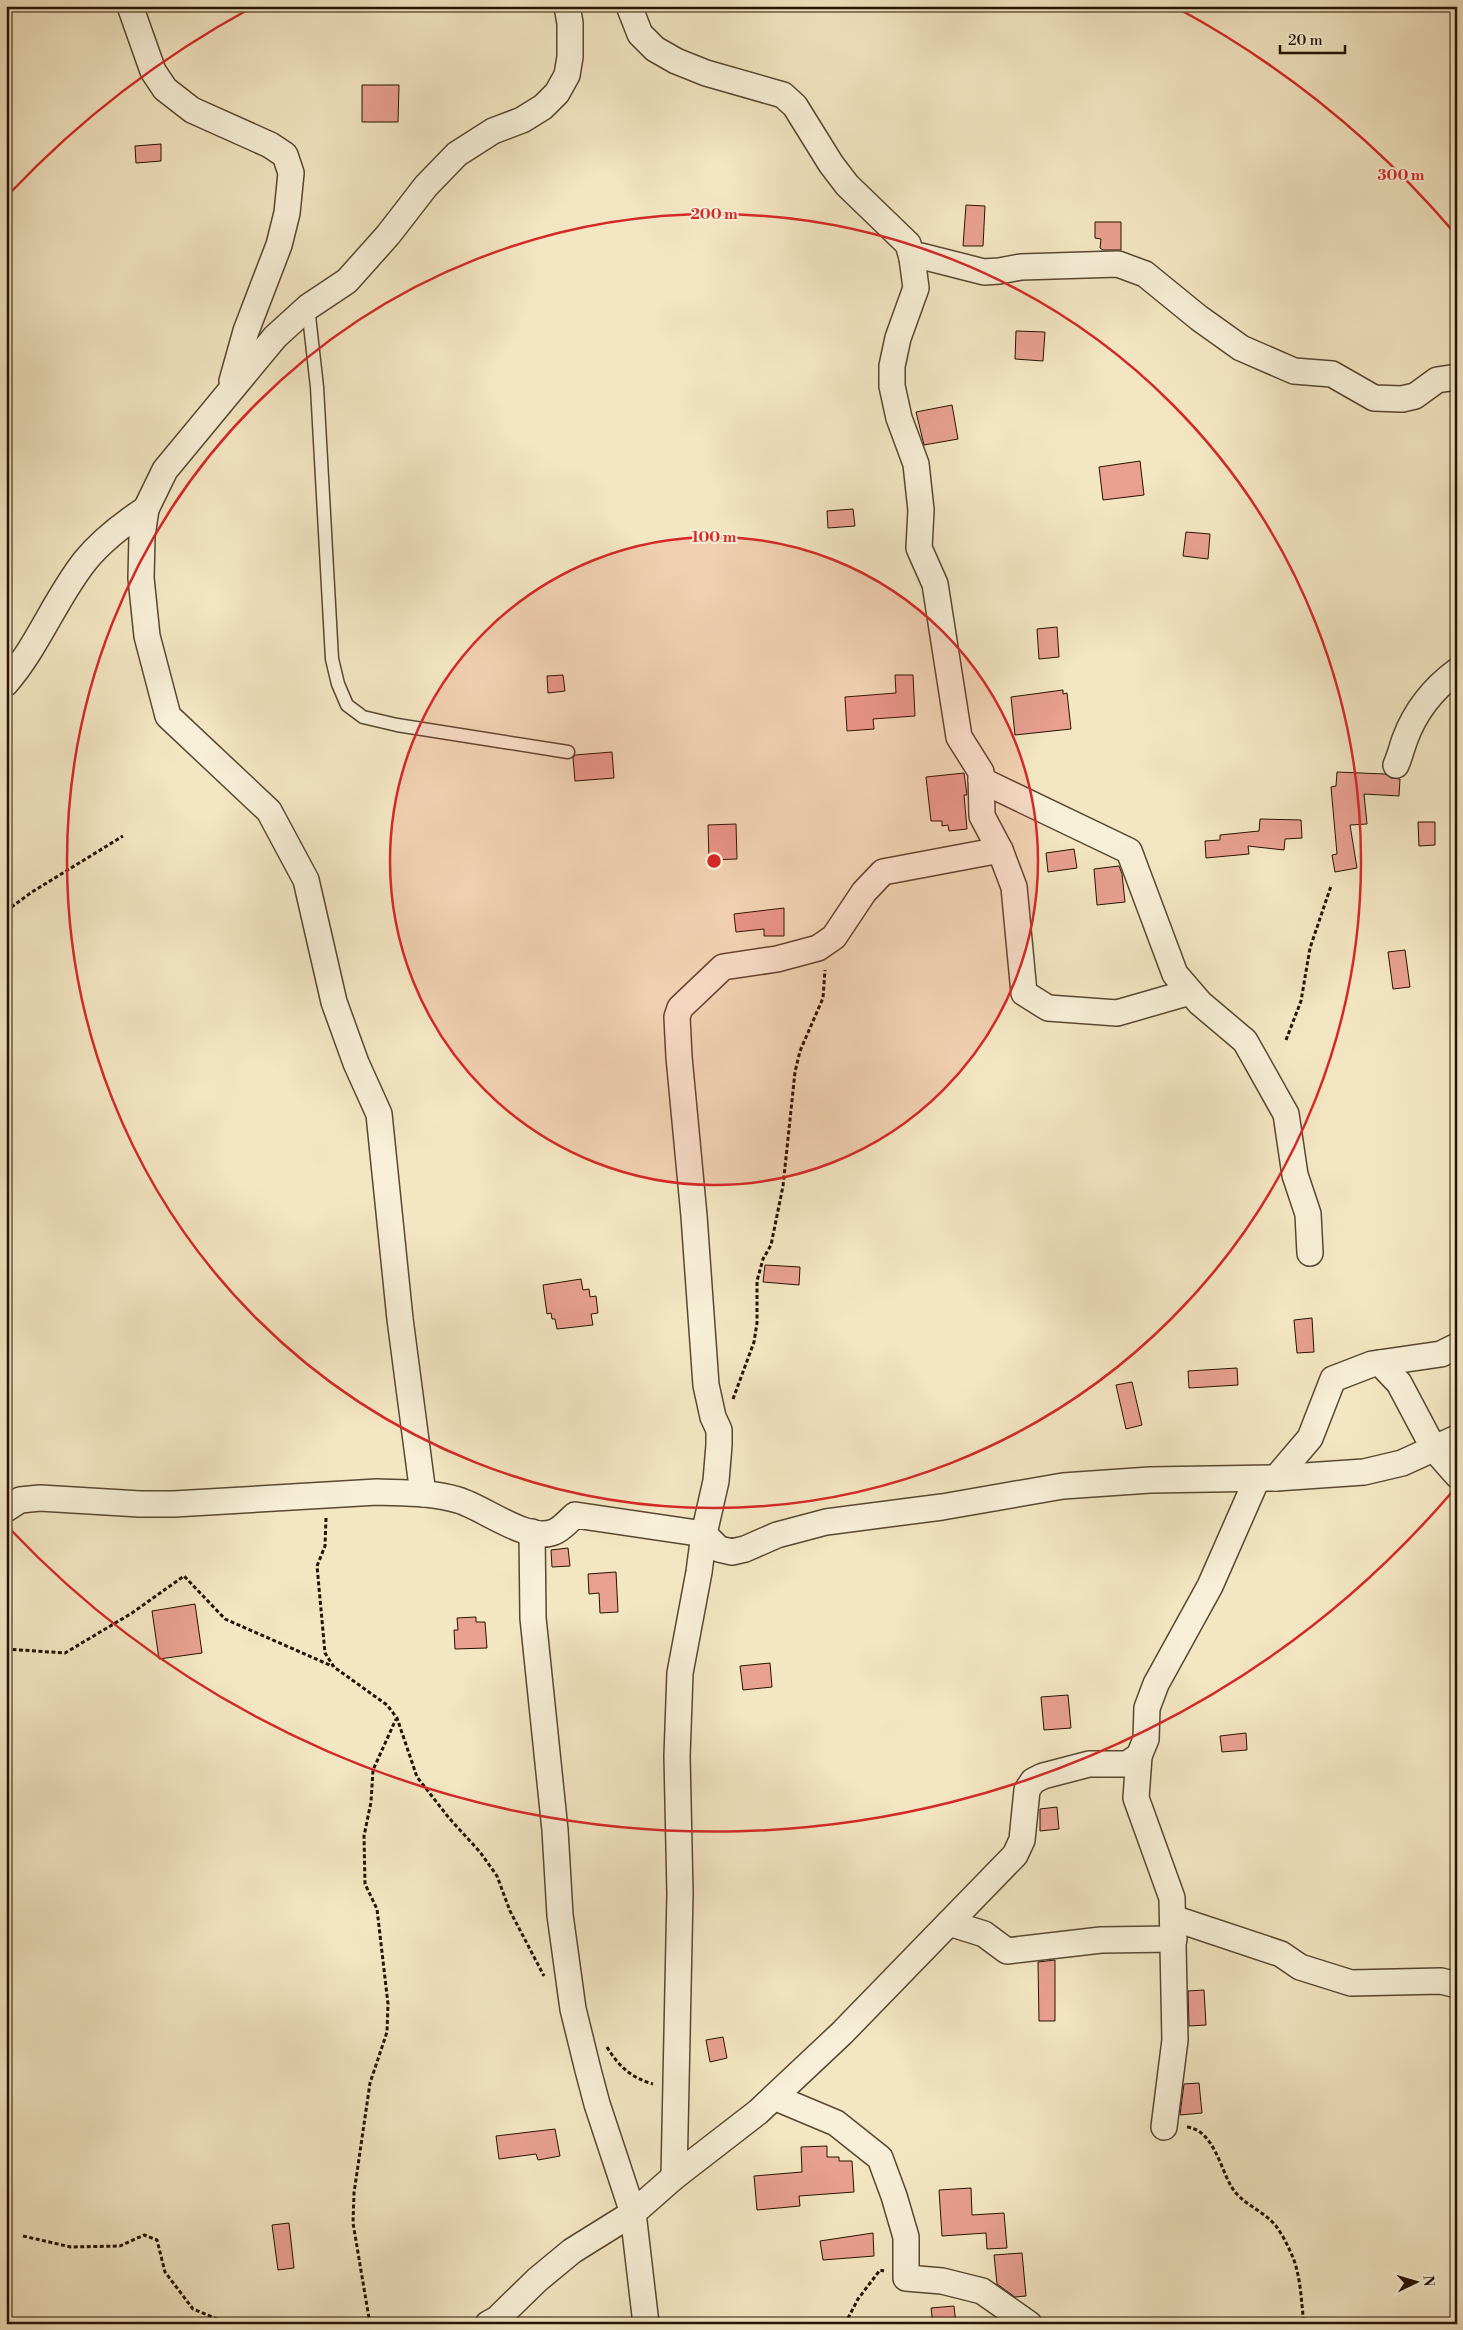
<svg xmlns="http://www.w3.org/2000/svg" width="1463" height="2330" font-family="'Libre Bodoni',serif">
  <rect width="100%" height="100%" fill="#f3e6c2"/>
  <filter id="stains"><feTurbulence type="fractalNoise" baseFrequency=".004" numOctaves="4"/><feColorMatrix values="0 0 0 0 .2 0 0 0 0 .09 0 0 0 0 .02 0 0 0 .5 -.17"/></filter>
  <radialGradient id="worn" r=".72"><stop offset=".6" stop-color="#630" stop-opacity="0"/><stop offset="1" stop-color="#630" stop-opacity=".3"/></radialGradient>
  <g fill="#e8a091" stroke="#261201">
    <polygon points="362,85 399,85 398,122 362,122"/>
    <polygon points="161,144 161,161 136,163 135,146"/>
    <polygon points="966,205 985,206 983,246 963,246"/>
    <polygon points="1095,222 1121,222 1121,250 1103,250 1100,248 1101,239 1095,238"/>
    <polygon points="1016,331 1045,332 1043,361 1015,359"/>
    <polygon points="952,405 958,439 924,445 916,412"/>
    <polygon points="1140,461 1144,495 1103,500 1099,467"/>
    <polygon points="853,509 855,526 828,528 827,511"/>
    <polygon points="1186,532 1210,534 1208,559 1183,556"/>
    <polygon points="1057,627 1059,657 1039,659 1037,629"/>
    <polygon points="563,675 565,691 548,693 547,676"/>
    <polygon points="895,675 913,675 915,716 873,719 874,729 847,731 845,697 896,693"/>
    <polygon points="1063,690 1063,694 1067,693 1071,729 1015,735 1011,697"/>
    <polygon points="612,752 614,778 575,781 573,758 575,755"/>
    <polygon points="1337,772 1385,774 1391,778 1400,779 1399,796 1364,794 1367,824 1350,825 1357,868 1335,872 1332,855 1337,854 1331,787 1336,786"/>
    <polygon points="964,773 967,795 964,795 967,829 949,831 948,825 942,826 942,821 931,821 926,777"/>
    <polygon points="1260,819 1301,820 1302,838 1285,839 1284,850 1248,846 1249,854 1206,858 1205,841 1220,840 1220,835 1259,831"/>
    <polygon points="1418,822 1435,822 1435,845 1419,846"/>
    <polygon points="736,824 737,859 709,860 708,825"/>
    <polygon points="1074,849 1077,868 1048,872 1046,853"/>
    <polygon points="1119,866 1122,874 1125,902 1097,905 1094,869"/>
    <polygon points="784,908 784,936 764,936 764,929 736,932 734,914"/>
    <polygon points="1405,950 1410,987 1393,989 1388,952"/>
    <polygon points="765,1265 800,1267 799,1285 763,1282"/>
    <polygon points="581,1279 583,1290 589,1289 590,1297 596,1296 598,1313 591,1314 593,1325 557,1329 555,1319 552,1319 551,1313 547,1314 543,1285"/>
    <polygon points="1312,1318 1314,1352 1297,1353 1294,1320"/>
    <polygon points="1237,1368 1238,1385 1189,1388 1188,1371"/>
    <polygon points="1132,1382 1142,1425 1126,1429 1116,1385"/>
    <polygon points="568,1548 570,1566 552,1567 551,1550"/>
    <polygon points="616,1572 618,1612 600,1613 599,1593 589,1594 588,1574"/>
    <polygon points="195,1604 202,1653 159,1659 152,1611"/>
    <polygon points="476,1617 476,1622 485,1622 487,1648 455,1649 454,1630 458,1630 457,1618"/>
    <polygon points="770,1663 772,1687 743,1690 740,1666"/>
    <polygon points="1068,1695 1071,1728 1044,1730 1041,1697"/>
    <polygon points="1246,1733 1247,1750 1222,1752 1220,1736"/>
    <polygon points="1057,1807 1059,1829 1040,1831 1040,1809"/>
    <polygon points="1055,1960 1055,2021 1039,2021 1038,1962"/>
    <polygon points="1204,1990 1206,2025 1189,2026 1188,1991"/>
    <polygon points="723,2037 727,2058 710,2062 706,2040"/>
    <polygon points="1199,2083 1202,2113 1180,2115 1184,2084"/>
    <polygon points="555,2129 560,2156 538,2160 536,2154 499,2159 496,2136"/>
    <polygon points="827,2146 827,2157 839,2157 839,2161 852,2161 854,2192 799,2196 800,2206 757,2210 754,2176 802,2172 801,2147"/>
    <polygon points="971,2188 972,2215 1004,2213 1007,2248 987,2249 986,2233 942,2236 939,2190"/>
    <polygon points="289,2223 294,2268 278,2270 272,2225"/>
    <polygon points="873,2233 874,2256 823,2260 820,2241"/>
    <polygon points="1022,2253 1026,2296 1015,2297 997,2284 994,2255"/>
    <polygon points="954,2306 956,2324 933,2324 931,2308"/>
  </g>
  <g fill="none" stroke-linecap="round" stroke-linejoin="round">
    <g stroke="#594731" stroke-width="15">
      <polyline id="service" points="308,307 317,387 332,659 338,684 347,705 363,717 397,725 568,752"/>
    </g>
    <g stroke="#594731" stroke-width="28">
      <g id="minor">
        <polyline points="130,6 153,71 165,89 192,110 270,145 285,155 291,173 287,213 279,245 246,331 232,381"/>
        <polyline points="629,6 640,34 655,49 676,61 706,73 783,95 795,106 831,164 847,185 908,244 912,258 916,288 898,338 892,366 892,386 899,418 916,464 921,510 919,548 935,584 959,737 981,772 982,816 1000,850 883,872 864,892 834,937 818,948 777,959 723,967 680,1008 677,1017 679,1057 694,1216 706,1385 713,1417 719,1430 719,1445 716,1481 704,1534 699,1572 680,1673 677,1756 680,1893 674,2177"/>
        <polyline points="912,258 921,256 984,272 999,271 1021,267 1118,264 1145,274 1199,318 1241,348 1294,371 1332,374 1374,398 1402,399 1415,396 1437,380 1457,377"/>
        <path d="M6,683C38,646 55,599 85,561C102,540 123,524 146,509"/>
        <path d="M1396,765C1400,756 1402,747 1405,739C1415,712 1434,688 1457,671"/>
        <polyline points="981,780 1129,851 1175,974 1200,1003 1245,1041 1286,1114 1295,1175 1308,1214 1310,1253"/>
        <polyline points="1000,850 1014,887 1024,993 1048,1008 1117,1013 1190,992"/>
        <polyline points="1380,1363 1399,1383 1434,1449 1457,1475"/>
        <polyline points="1276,1478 1310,1438 1333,1379 1372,1364 1441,1354 1457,1346"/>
        <polyline points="423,1494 400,1319 379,1114 356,1063 334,1002 306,880 269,811 168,716 147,636 141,578 142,536 146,509 165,470 275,337 308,307 347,281 388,235 426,186 457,154 493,131 522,120 543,107 557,93 567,75 570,57 570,23 567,6"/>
        <path d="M6,1509L20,1500L40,1498L140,1504H174L377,1492C404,1493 432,1492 458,1500C483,1507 528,1543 554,1532C562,1529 569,1520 575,1515L704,1534L719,1549L732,1552L745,1549L777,1535L826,1522L942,1507L1063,1486L1150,1480L1276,1478L1364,1472L1402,1463L1457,1438"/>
        <polyline points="532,1532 533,1618 555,1830 560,1915 573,2009 588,2070 597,2104 633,2213 646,2324"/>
        <polyline points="1139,1756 1136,1798 1172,1898 1175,2040 1164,2127"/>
        <polyline points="1173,1918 1281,1954 1300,1967 1351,1983 1441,1981 1457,1985"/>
        <polyline points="949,1923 984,1934 1007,1951 1101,1940 1174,1939"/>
        <polyline points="774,2097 836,2123 880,2158 894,2196 906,2237 906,2278 942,2281 982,2291 1029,2324"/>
        <polyline points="488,2324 497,2319 537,2280 572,2251 633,2213 674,2177 758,2112 842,2033 1015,1855 1022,1840 1027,1790 1033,1781 1043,1776 1089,1764 1127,1764 1139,1756 1146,1739 1147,1708 1156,1684 1210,1586 1257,1479"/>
      </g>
    </g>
    <g stroke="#261201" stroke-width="3" stroke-dasharray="4 2.5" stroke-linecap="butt">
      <polyline points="6,911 32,892 123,836"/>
      <polyline points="1286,1040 1301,1001 1310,948 1331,886"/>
      <polyline points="733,1399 754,1342 757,1323 757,1281 763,1259 771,1245 783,1186 795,1072 800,1051 823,998 825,970"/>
      <polyline points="326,1518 325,1546 317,1566 325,1653 334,1667 387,1705 397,1718 417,1777 449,1818 480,1852 497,1876 510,1911 544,1976"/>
      <polyline points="6,1649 65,1653 132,1613 184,1576 225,1619 332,1666"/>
      <path d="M607,2047C619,2067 632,2078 653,2084"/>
      <path d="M1187,2127C1213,2130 1220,2167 1231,2186C1241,2204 1263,2210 1276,2226C1282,2234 1287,2244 1291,2253C1301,2274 1301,2301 1304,2324"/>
      <polyline points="23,2236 71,2247 120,2246 144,2235 157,2240 165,2272 193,2309 229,2324"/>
      <polyline points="370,2324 353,2223 354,2193 370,2083 387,2032 388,2004 377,1909 365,1884 364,1836 371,1802 373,1770 396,1719"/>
      <polyline points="845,2324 858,2299 880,2270 884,2271"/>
    </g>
    <use href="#service" stroke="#f7efd7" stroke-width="12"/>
    <use href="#minor" stroke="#f7efd7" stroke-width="25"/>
  </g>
  <circle cx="714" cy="861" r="324" fill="#d62828" fill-opacity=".12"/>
  <g fill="none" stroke="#d62828" stroke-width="2.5">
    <circle cx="714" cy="861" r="324"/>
    <circle cx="714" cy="861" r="647"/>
    <path d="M1452 1492A971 971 0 0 1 10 1529M10 193A971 971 0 0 1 251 8M1177 8A971 971 0 0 1 1452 230"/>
  </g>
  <circle cx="714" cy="861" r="8" fill="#d62828" stroke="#f7efd7" stroke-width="2.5"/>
  <g font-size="15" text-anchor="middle" font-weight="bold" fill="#d62828" stroke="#f7efd7" stroke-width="4" stroke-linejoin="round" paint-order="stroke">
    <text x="1401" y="180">300 m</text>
    <text x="714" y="219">200 m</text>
    <text x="714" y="542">100 m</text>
  </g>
  <rect width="1463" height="2330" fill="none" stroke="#f3e6c2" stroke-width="25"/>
  <rect x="8" y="8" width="1448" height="2315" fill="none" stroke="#261201" stroke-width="2.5"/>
  <rect x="12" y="12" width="1438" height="2305" fill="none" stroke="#261201"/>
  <g transform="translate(1416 2282) rotate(85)" stroke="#f7efd7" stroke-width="4" paint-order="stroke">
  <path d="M0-4L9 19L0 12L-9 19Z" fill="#261201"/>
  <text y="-8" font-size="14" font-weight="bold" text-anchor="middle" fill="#261201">N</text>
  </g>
  <path d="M1280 45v8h65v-8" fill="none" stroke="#261201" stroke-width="2.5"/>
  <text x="1288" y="45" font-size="15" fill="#261201" stroke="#f7efd7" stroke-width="4" paint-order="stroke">20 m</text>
  <rect width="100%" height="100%" filter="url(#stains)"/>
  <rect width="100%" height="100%" fill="url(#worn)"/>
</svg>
